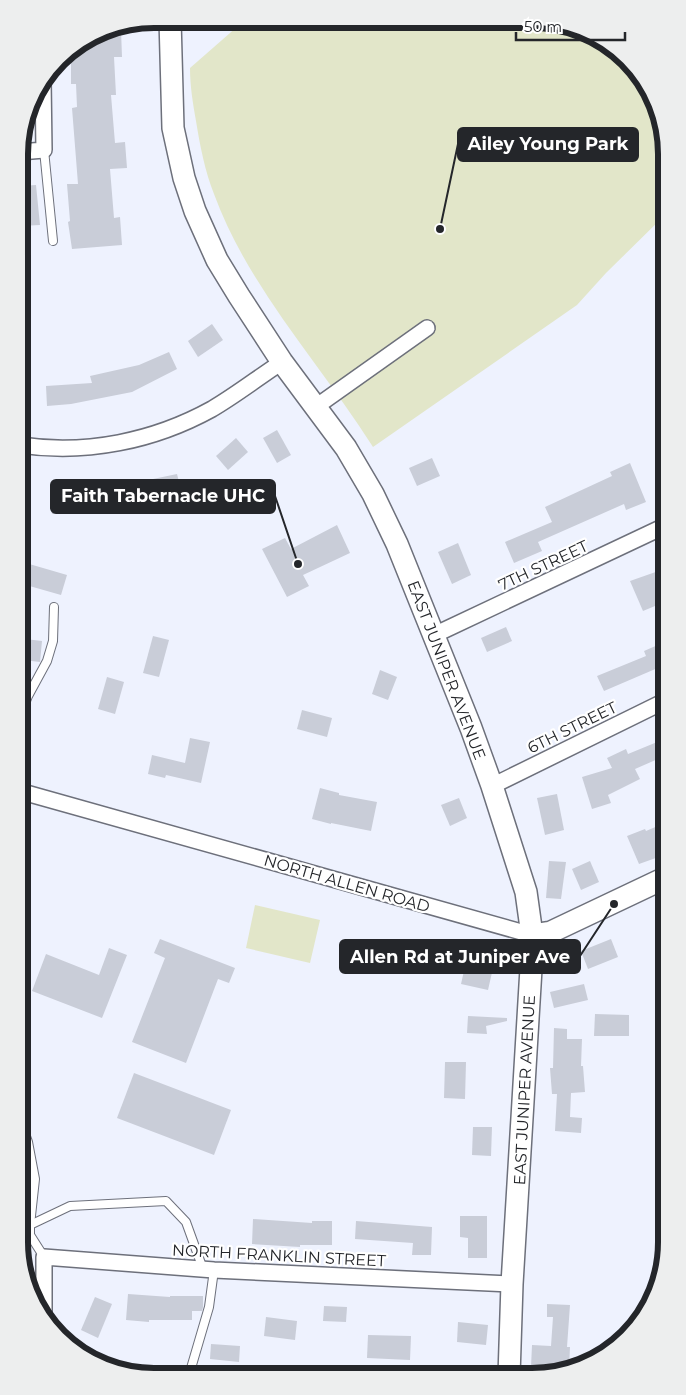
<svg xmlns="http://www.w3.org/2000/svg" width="686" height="1395" font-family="Montserrat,sans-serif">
  <rect width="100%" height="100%" fill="#eef2fe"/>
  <g fill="#e2e6c9">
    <path d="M246,19L558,21L621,52L660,111L667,154V213L606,273L577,305L373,447C320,363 249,289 214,194C205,171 200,146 196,121C193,104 190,86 190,68Z"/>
    <polygon points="255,905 320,920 310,963 246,948"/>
  </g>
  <path fill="#70a3aa" d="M565,24L593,38C581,43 571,34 565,24Z"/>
  <g fill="#c9cdd8">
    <polygon points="114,29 121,30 122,57 114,57 116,95 111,95 115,143 125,142 127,168 110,169 114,218 120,217 122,245 72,249 68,222 70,221 67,184 78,184 72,108 77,107 76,84 71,84 71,48 101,30"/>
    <polygon points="36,185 40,225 20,226 20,186"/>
    <polygon points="212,324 223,340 198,357 188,341"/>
    <polygon points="169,352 177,369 132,392 71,404 47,406 46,386 92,383 90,376 139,365"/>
    <polygon points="277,430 291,455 277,463 263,438"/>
    <polygon points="236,438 248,452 228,470 216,456"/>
    <polygon points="432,458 440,476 417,486 409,468"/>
    <polygon points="630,463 646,502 626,510 624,504 538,542 542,551 514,563 505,542 552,522 545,507 612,476 610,472"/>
    <polygon points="177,474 180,486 155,492 153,479"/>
    <polygon points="126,485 131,507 104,513 99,491"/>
    <polygon points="78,492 80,512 52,514 50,494"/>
    <polygon points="337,525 350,553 303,575 309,586 287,597 262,549 285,538 291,549"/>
    <polygon points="458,543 471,575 452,584 438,552"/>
    <polygon points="19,561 67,575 61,595 19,583"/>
    <polygon points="667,568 667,601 643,611 630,581"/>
    <polygon points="506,627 512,641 487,652 481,638"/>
    <polygon points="153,636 169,640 159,677 143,673"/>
    <polygon points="25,639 42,641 40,662 23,660"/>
    <polygon points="667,641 667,664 604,691 597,676 646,656 644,651"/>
    <polygon points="380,670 397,677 388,700 372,694"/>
    <polygon points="107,677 124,682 115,714 98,709"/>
    <polygon points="302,710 332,718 327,737 297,729"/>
    <polygon points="190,738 210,742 201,783 166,775 165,778 148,774 152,755 185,763"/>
    <polygon points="662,740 667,751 667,755 635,769 640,779 608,795 611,803 592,809 582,777 612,768 607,758 626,749 628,754"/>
    <polygon points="320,788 339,793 339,795 377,802 371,831 331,823 331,824 312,819"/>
    <polygon points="557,794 564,830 545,835 537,798"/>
    <polygon points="459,798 467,818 450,826 441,805"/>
    <polygon points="667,822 667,854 639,864 627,836 645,829 646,831"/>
    <polygon points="549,861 566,862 561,899 546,898"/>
    <polygon points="590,861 599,882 581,890 572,869"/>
    <polygon points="160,939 235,968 229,983 218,979 186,1063 132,1042 165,958 154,953"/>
    <polygon points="611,939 618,957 588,969 581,951"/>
    <polygon points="109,948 127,955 102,1018 32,991 46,954 99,975"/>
    <polygon points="466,962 493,968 488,990 461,984"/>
    <polygon points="584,984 588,1000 554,1008 550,992"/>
    <polygon points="595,1014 629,1015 629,1036 594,1036"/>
    <polygon points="468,1016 507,1018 507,1021 486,1026 487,1034 467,1033"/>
    <polygon points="554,1028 567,1029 567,1039 582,1039 581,1066 583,1066 585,1092 571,1093 570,1117 582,1118 581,1133 555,1131 557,1094 552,1094 550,1068 553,1068"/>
    <polygon points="445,1062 466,1062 465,1099 444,1098"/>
    <polygon points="134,1073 231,1110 214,1155 117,1118"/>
    <polygon points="473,1127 492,1127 491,1156 472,1155"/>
    <polygon points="460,1216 487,1216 487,1258 468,1258 468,1238 460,1237"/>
    <polygon points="253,1219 312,1223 312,1221 332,1221 332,1245 300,1245 300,1247 252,1244"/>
    <polygon points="356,1221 432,1227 431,1255 412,1255 413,1243 355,1239"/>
    <polygon points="128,1294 170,1297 170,1296 203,1296 203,1307 202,1311 192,1311 192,1320 149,1320 149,1322 126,1320"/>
    <polygon points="95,1297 112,1304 98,1338 81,1330"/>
    <polygon points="547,1304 570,1305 567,1347 570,1347 569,1369 531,1367 532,1345 551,1346 553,1317 547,1317"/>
    <polygon points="324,1306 347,1307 346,1322 323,1321"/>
    <polygon points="266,1317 297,1321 295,1340 264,1336"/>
    <polygon points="458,1322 488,1325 486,1345 457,1342"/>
    <polygon points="368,1335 411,1336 410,1360 367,1358"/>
    <polygon points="211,1344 240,1346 239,1362 210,1359"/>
  </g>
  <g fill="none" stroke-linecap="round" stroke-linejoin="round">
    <g stroke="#6d707b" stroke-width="10">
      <g id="lane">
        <polyline points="44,150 53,241"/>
        <polyline points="19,719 28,696 47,661 53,641 54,607"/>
        <polyline points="19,806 27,793"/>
        <polyline points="19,1117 28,1142 35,1179 30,1225"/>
        <polyline points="44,1257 30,1235 30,1225 70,1206 166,1201 186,1222 203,1269"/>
        <polyline points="189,1375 209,1307 214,1270"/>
      </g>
    </g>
    <g stroke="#6d707b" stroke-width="18">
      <g id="street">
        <polyline points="20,152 44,150 43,80"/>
        <polyline points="317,406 427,328"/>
        <path d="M20,445C86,455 154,441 212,409C236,395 259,377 282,362"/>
        <polyline points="434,635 667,525"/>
        <polyline points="492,786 667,700"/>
        <polyline points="19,791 532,935"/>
        <polyline points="44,1312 44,1257 214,1270 512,1284"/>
      </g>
    </g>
    <g stroke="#6d707b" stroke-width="24">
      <g id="secondary">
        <polyline points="170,19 173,128 184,178 195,211 217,260 239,296 282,362 346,448 373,494 397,544 471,728 492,786 526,892 532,935 532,952 512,1284 509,1376"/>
        <polyline points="532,935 551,932 667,877"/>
      </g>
    </g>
    <use href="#lane" stroke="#fff" stroke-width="8"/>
    <use href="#street" stroke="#fff" stroke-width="15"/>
    <use href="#secondary" stroke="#fff" stroke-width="21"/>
  </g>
  <g text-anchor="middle" stroke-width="4.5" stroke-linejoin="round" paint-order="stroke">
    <g font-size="16" fill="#24262a" stroke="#fff">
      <text transform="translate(543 565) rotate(-25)" y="6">7TH STREET</text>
      <text transform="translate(447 670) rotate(69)" y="6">EAST JUNIPER AVENUE</text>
      <text transform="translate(572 727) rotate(-26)" y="6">6TH STREET</text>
      <text transform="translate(347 883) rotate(16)" y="6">NORTH ALLEN ROAD</text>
      <text transform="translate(524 1090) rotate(-87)" y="6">EAST JUNIPER AVENUE</text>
      <text transform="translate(279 1255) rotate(3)" y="6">NORTH FRANKLIN STREET</text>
    </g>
  </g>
  <path d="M0 0H686V1395H0ZM154 28H532A126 126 0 0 1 658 154V1242A126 126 0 0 1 532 1368H154A126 126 0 0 1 28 1242V154A126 126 0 0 1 154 28Z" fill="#edeeee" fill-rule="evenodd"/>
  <path fill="none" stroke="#24262a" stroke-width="6" d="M154 28H532A126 126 0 0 1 658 154V1242A126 126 0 0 1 532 1368H154A126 126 0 0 1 28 1242V154A126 126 0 0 1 154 28Z"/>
  <path fill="none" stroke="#24262a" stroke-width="2" d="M440 229L458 144M298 564L275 496M614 904L580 956"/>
  <g fill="#24262a" stroke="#fff" stroke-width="2">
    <circle cx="440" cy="229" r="5"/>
    <circle cx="298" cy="564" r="5"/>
    <circle cx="614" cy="904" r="5"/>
  </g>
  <g fill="#24262a" stroke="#24262a" stroke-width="2">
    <rect x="458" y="128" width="180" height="33" rx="5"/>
    <rect x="51" y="480" width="224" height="33" rx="5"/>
    <rect x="340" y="940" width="240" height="33" rx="5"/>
  </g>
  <g font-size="18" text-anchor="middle" font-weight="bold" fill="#fff">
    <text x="548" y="150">Ailey Young Park</text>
    <text x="163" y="502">Faith Tabernacle UHC</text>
    <text x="460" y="963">Allen Rd at Juniper Ave</text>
  </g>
  <path d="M516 32v8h109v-8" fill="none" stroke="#24262a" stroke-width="2.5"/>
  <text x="524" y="32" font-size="15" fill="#24262a" stroke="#ffffff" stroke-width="4" paint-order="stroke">50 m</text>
</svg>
